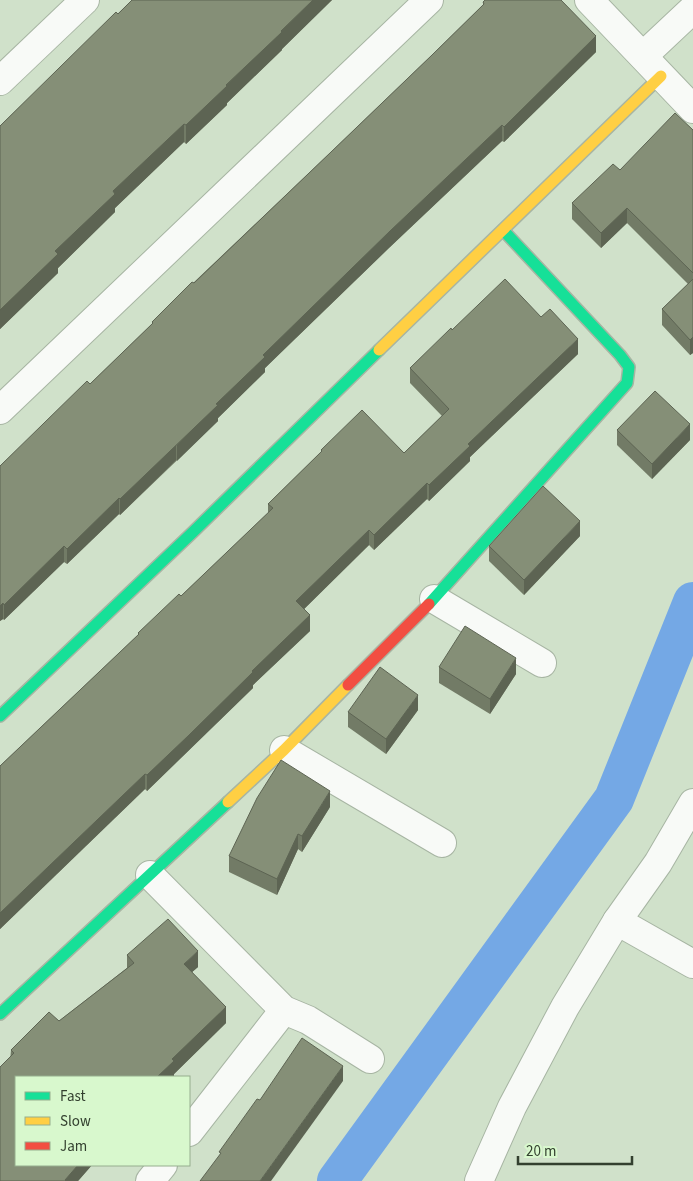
<svg xmlns="http://www.w3.org/2000/svg" width="693" height="1181" font-family="'Source Sans 3',sans-serif">
  <rect width="100%" height="100%" fill="#d0e1ca"/>
  <g fill="none" stroke-linecap="round" stroke-linejoin="round">
    <polyline stroke="#74a8e5" stroke-width="40" points="337,1181 614,799 693,602"/>
    <g stroke="#a7b5a3" stroke-width="30">
      <g id="street">
        <polyline points="589,0 693,109"/>
        <polyline points="643,56 693,9"/>
        <polyline points="0,81 85,0"/>
        <polyline points="0,410 429,0"/>
        <polyline points="434,599 542,663"/>
        <polyline points="284,750 442,843"/>
        <polyline points="150,875 284,1010 308,1020 370,1059"/>
        <polyline points="617,921 693,964"/>
        <polyline points="189,1132 284,1010"/>
        <polyline points="150,1181 163,1165"/>
        <polyline points="479,1181 512,1107 565,1007 617,921 658,863 693,803"/>
      </g>
    </g>
    <g stroke="#a7b5a3" stroke-width="14">
      <g id="fast">
        <polyline points="429,604 627,383 629,367 620,355 503,230"/>
        <polyline points="0,716 193,532 379,350"/>
        <polyline points="0,1014 228,802"/>
      </g>
    </g>
    <g stroke="#a7b5a3" stroke-width="14">
      <g id="slow">
        <polyline points="379,350 661,76"/>
        <polyline points="228,802 284,750 348,685"/>
      </g>
    </g>
    <g stroke="#a7b5a3" stroke-width="14">
      <polyline id="jam" points="348,685 429,604"/>
    </g>
    <use href="#street" stroke="#f8faf7" stroke-width="28"/>
    <use href="#fast" stroke="#16e098" stroke-width="11"/>
    <use href="#slow" stroke="#ffcf43" stroke-width="11"/>
    <use href="#jam" stroke="#f24e42" stroke-width="11"/>
  </g>
  <g fill="#727b66">
    <polygon points="132,0 332,0 282,49 282,50 227,103 227,105 186,144 184,142 115,208 115,212 58,268 58,273 0,329 0,126"/>
    <polygon points="483,2 596,52 504,142 502,141 390,247 265,368 265,372 218,418 218,421 120,515 119,514 67,564 64,562 4,620 3,619 0,621 0,466 90,384 152,324 152,322 331,152 432,55 483,5"/>
    <polygon points="693,130 693,353 690,355 662,325 662,309 688,284 627,223 601,248 572,219 572,203 620,170"/>
    <polygon points="541,317 578,354 470,457 470,461 429,501 427,499 374,550 369,545 304,609 310,631 253,685 253,688 147,791 145,789 0,929 0,766 138,635 138,633 181,596 268,513 268,504 321,452 321,450 404,453 442,416 410,383 410,368 452,330"/>
    <polygon points="617,430 690,440 652,479 617,445"/>
    <polygon points="580,536 524,595 489,561 489,546"/>
    <polygon points="439,667 516,674 490,714 439,683"/>
    <polygon points="418,710 386,754 348,727 348,712"/>
    <polygon points="330,807 302,852 298,849 277,895 229,872 229,856"/>
    <polygon points="127,955 198,967 192,972 226,1023 174,1074 174,1076 16,1165 92,1165 78,1181 0,1181 11,1050 59,1021 127,968"/>
  </g>
  <g fill="#5d6453">
    <polygon points="313,0 332,0 282,49 282,50 227,103 227,105 186,144 186,125"/>
    <polygon points="596,36 596,52 504,142 504,127"/>
    <polygon points="184,124 184,142 115,208 115,212 58,268 58,273 0,329 0,310 55,251 113,191"/>
    <polygon points="502,125 502,141 390,247 265,368 265,372 218,418 218,421 177,461 177,445 263,355 390,231"/>
    <polygon points="627,208 627,223 601,248 601,233"/>
    <polygon points="693,337 693,353 690,355 690,340"/>
    <polygon points="578,339 578,354 470,457 470,461 429,501 429,485 468,444"/>
    <polygon points="690,424 690,440 652,479 652,464"/>
    <polygon points="176,445 176,460 120,515 120,499"/>
    <polygon points="427,483 427,499 374,550 374,535"/>
    <polygon points="119,498 119,514 67,564 67,549"/>
    <polygon points="580,521 580,536 524,595 524,580"/>
    <polygon points="369,530 369,545 296,617 296,601"/>
    <polygon points="64,546 64,562 4,620 4,605"/>
    <polygon points="3,603 3,619 0,621 0,606"/>
    <polygon points="310,615 310,631 253,685 253,688 147,791 147,775 252,671"/>
    <polygon points="516,658 516,674 490,714 490,699"/>
    <polygon points="418,695 418,710 386,754 386,739"/>
    <polygon points="145,774 145,789 0,929 0,913"/>
    <polygon points="330,791 330,807 302,852 302,836"/>
    <polygon points="298,834 298,849 277,895 277,879"/>
    <polygon points="198,951 198,967 184,979 184,964"/>
    <polygon points="226,1007 226,1023 174,1074 174,1076 173,1077 157,1077 172,1059"/>
    <polygon points="343,1066 343,1081 271,1181 260,1181"/>
    <polygon points="78,1165 92,1165 78,1181 65,1181 65,1180"/>
  </g>
  <g fill="#858f77" stroke="#5d6453">
    <polygon points="132,0 313,0 281,31 282,32 226,85 227,86 186,125 184,124 113,191 115,194 55,251 58,254 0,310 0,126 116,12 118,14"/>
    <polygon points="485,0 561,0 596,36 504,127 502,125 390,231 263,355 265,357 216,404 218,405 120,499 119,498 67,549 64,546 4,605 3,603 0,606 0,466 87,381 90,384 153,323 152,322 192,282 194,283 331,152 432,55 484,4 483,2"/>
    <polygon points="675,113 693,130 693,273 627,208 601,233 572,203 613,164 620,170"/>
    <polygon points="505,279 541,317 550,309 578,339 468,444 470,446 429,485 427,483 374,535 369,530 296,601 310,615 252,671 253,672 188,736 147,775 145,774 0,913 0,766 139,634 138,633 179,594 181,596 273,508 268,504 322,451 321,450 362,410 404,453 449,409 410,368 451,328 452,330"/>
    <polygon points="693,279 693,337 690,340 662,309"/>
    <polygon points="655,391 690,424 652,464 617,430"/>
    <polygon points="543,486 580,521 524,580 489,546"/>
    <polygon points="465,626 516,658 490,699 439,667"/>
    <polygon points="380,667 418,695 386,739 348,712"/>
    <polygon points="281,760 330,791 302,836 298,834 277,879 229,856 257,798"/>
    <polygon points="168,919 198,951 184,964 226,1007 172,1059 174,1061 157,1077 16,1077 16,1165 78,1165 65,1180 66,1181 0,1181 0,1067 14,1053 11,1050 49,1012 59,1021 134,963 127,955"/>
    <polygon points="302,1038 343,1066 260,1181 200,1181 221,1153 219,1152 257,1099 260,1100"/>
  </g>
  <rect x="15" y="1076" width="175" height="90" fill="#d8f8cd" stroke="#96ae8e"/>
  <rect x="25" y="1092" width="25" height="8" fill="#16e098" stroke="#96ae8e"/>
  <text x="60" y="1101" font-size="15" fill="#33402f">Fast</text>
  <rect x="25" y="1117" width="25" height="8" fill="#ffcf43" stroke="#96ae8e"/>
  <text x="60" y="1126" font-size="15" fill="#33402f">Slow</text>
  <rect x="25" y="1142" width="25" height="8" fill="#f24e42" stroke="#96ae8e"/>
  <text x="60" y="1151" font-size="15" fill="#33402f">Jam</text>
  <path d="M518 1156v8h114v-8" fill="none" stroke="#33402f" stroke-width="2.5"/>
  <text x="526" y="1156" font-size="15" fill="#33402f" stroke="#d8f8cd" stroke-width="4" paint-order="stroke">20 m</text>
</svg>
